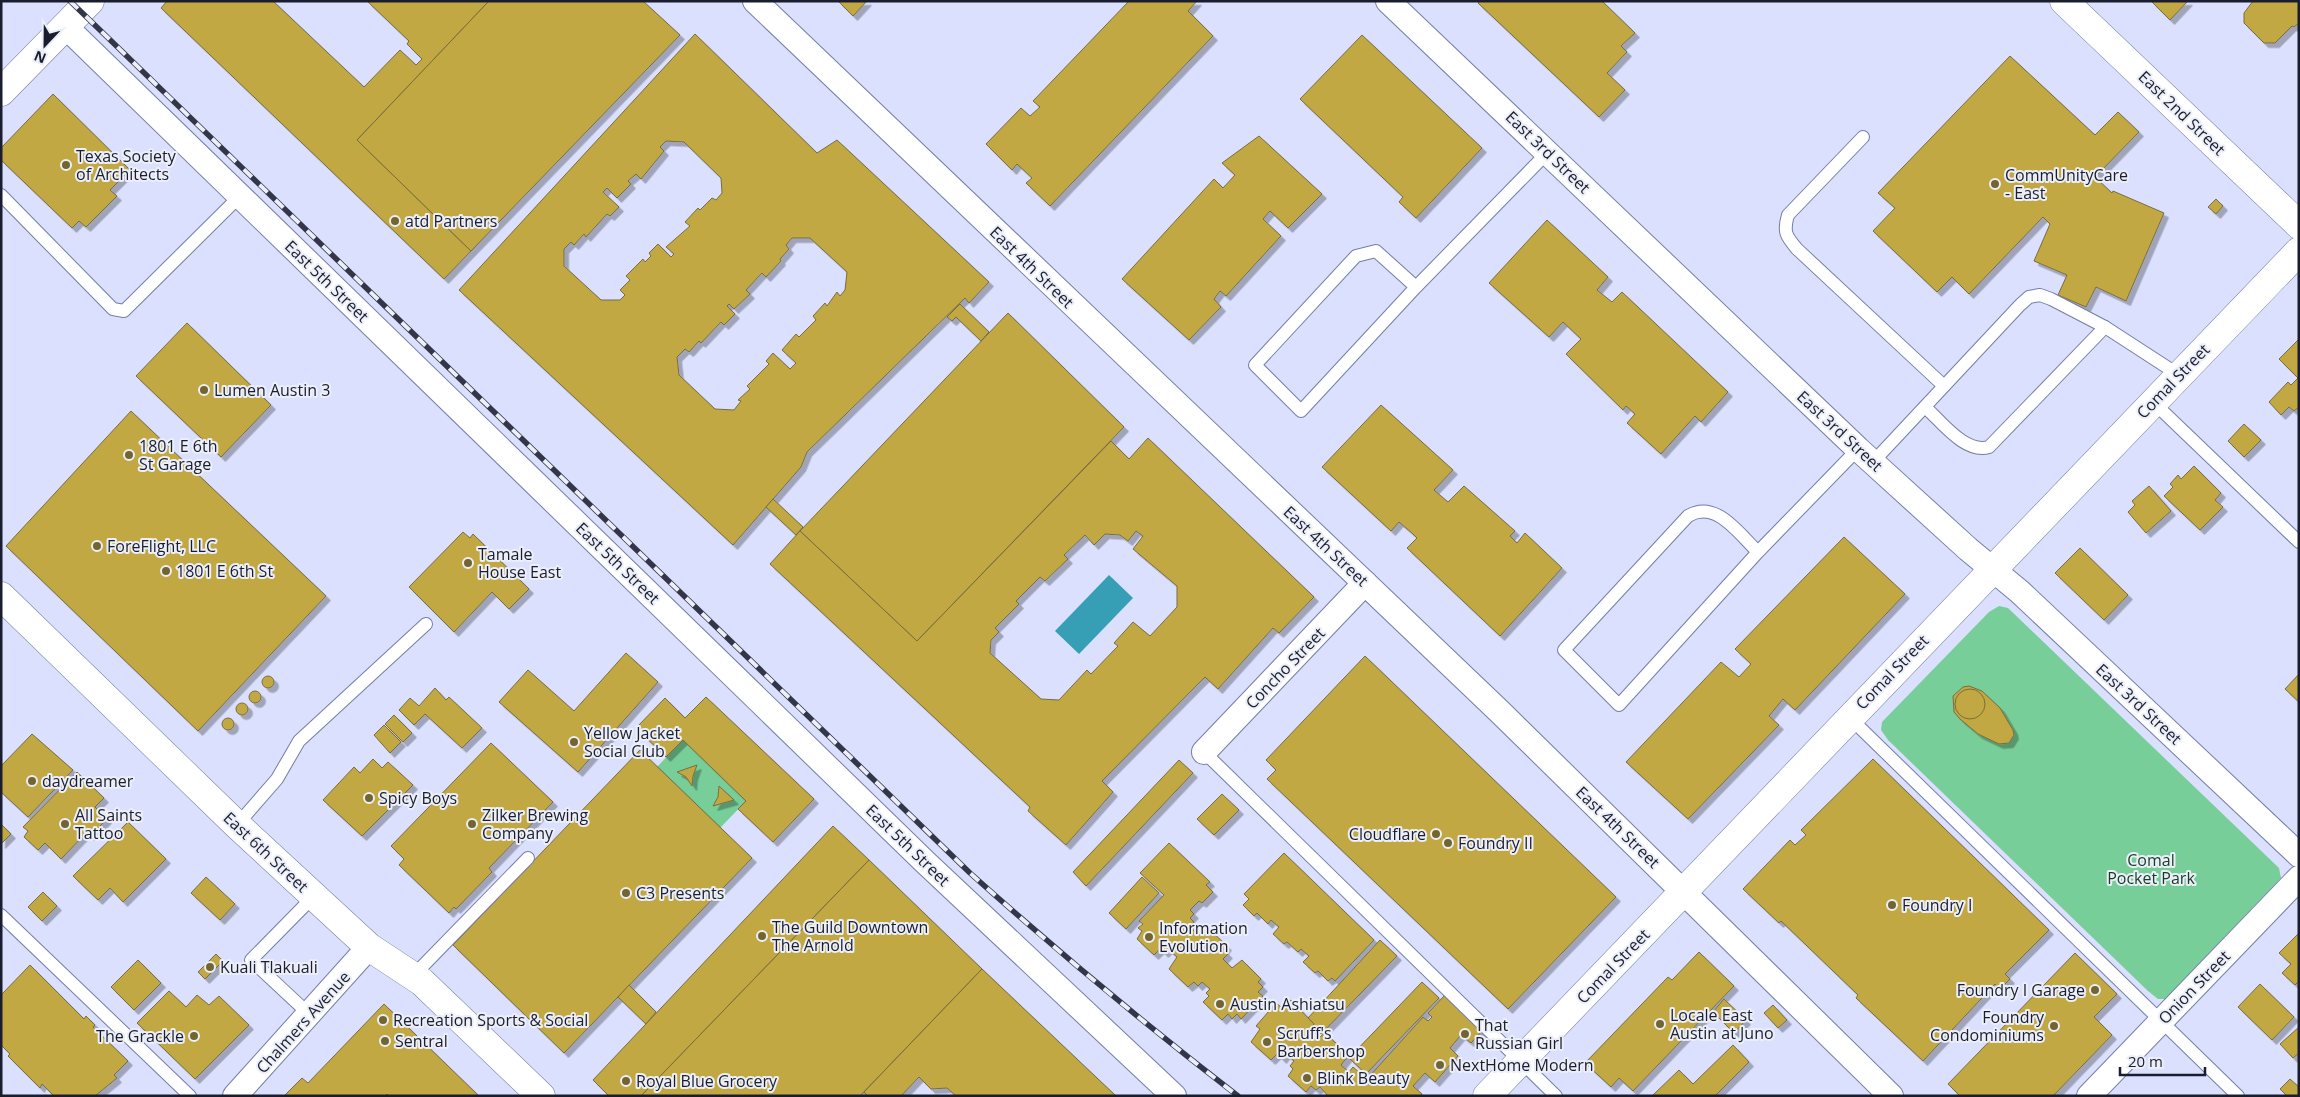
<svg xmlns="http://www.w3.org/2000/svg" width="2300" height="1097" font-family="'Open Sans',sans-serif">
  <defs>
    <filter id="shadow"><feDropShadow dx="4.5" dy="4.5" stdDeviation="0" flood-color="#0004"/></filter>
  </defs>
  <rect width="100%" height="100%" fill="#dae0fd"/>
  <g fill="#77ce98">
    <polygon points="1999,606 2008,608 2279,868 2281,878 2165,999 2158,999 2148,991 1888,740 1881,730 1882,722 1989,612"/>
    <polygon points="683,740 746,801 720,828 657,767"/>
  </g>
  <polygon fill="#369eb5" points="1109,575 1133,598 1079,654 1055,631"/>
  <g fill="#c1a842" stroke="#796d3f" fill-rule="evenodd" filter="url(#shadow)">
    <polygon points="167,1 273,1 364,87 400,50 416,65 422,59 407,44 409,41 367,1 489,1 357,140 471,251 444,279 161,8"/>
    <polygon points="489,1 643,1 680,35 471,251 357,140"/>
    <polygon points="838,1 867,1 853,16"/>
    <polygon points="1129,1 1197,1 1188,11 1213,36 1050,206 1026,183 1032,178 1017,164 1012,170 986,144 1021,108 1030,116 1040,107 1033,101"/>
    <polygon points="1479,1 1602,1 1635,33 1621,46 1627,52 1607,73 1625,90 1599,117 1478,3"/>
    <polygon points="2151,1 2188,1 2170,20"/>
    <polygon points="2253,1 2299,1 2299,23 2294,27 2292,26 2275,43 2264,43 2244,23 2244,13"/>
    <path d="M695,34L817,153L837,140L989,282L969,303L965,298L807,452L801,467L733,545L459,290ZM666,141L684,142L721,178L722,193L716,200L712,198L700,210L698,208L685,222L690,226L666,247L674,254L671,257L658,244L649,253L651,256L645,262L643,259L626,276L630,280L620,290L625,295L620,300H601L564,266V249L571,242L574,245L584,234L586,237L607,214L610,216L619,207L603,192L607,188L617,198L631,184L628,181L636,174L641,179L664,151L660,147ZM792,238H810L847,272L845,290L840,296L837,292L827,306L825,303L813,316L816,320L799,337L796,334L782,350L796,363L790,369L773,353L766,361L769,364L747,386L750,389L738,400L741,401L734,410L715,409L679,375L677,357L685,349L689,352L699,341L701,343L721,322L724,325L735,314L727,306L729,304L734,309L750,294L746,290L762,273L766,277L781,261L780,259L789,249L786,245Z"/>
    <polygon points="1362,35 1482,148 1416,218 1399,202 1403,197 1300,99"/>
    <polygon points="2010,56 2095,135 2118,112 2139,132 2095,177 2112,193 2113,191 2164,213 2126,301 2096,287 2086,307 2058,295 2067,275 2034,261 2050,224 2043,217 1969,294 1952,277 1937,292 1873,231 1895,208 1878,193"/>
    <polygon points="53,94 130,170 110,190 117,196 86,227 79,221 72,228 1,160 1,148"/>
    <polygon points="1259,136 1322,194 1288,228 1270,211 1263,219 1281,236 1226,296 1220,291 1214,299 1221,307 1189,340 1122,279 1214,179 1223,188 1235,175 1222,163"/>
    <polygon points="2216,199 2223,206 2216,214 2208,207"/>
    <polygon points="1547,220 1608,277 1597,290 1612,302 1622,292 1728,392 1701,422 1695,416 1661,454 1627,423 1635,414 1626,406 1623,410 1566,354 1581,339 1563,322 1549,337 1489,283"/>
    <polygon points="960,304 989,332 981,341 956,317 952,321 947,317"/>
    <polygon points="1008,313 1124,427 917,641 800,531"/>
    <polygon points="187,323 271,405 221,457 136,376"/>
    <polygon points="2299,339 2299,407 2294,411 2289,407 2281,415 2269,402 2288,382 2291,385 2298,378 2279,359"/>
    <polygon points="1381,405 1453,470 1434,490 1448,502 1464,486 1515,531 1510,536 1517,543 1525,533 1562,568 1500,636 1407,548 1417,538 1413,534 1399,522 1391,531 1322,467"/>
    <polygon points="131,411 326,596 198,731 6,546"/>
    <polygon points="2244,424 2261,440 2244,457 2228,441"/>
    <path d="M1148,438L1314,597L1279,633L1273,628L1218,689L1205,677L1102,781L1113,792L1066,845L1028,811L1030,807L770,564L800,531L917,641L1111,441L1129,459ZM1136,531L1143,536L1133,549L1177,586V607L1150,636L1133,622L1114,643L1118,646L1091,674L1087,670L1059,700L1041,699L990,653L991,640L999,632L995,628L1019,604L1016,601L1040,577L1045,581L1068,559L1064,555L1085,535L1094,545L1105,534L1120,535L1128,541Z"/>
    <polygon points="2194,466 2221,493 2215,500 2223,507 2200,530 2164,496 2173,487 2170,484 2178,475 2181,479"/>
    <polygon points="2149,486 2171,511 2146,533 2128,512 2135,505 2132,501"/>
    <polygon points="773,499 803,527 796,535 766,507"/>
    <polygon points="463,532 470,538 473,534 529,589 509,609 492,592 454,632 409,587"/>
    <polygon points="1844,537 1905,594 1795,710 1783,699 1769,716 1779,725 1688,819 1626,762 1721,662 1739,677 1751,664 1735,649"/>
    <polygon points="2080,548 2128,595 2104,620 2055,573"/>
    <polygon points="626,653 658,682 578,772 499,702 528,670 574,711"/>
    <polygon points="1365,656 1616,897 1508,1009 1267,779 1276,770 1266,760"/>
    <polygon points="2299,674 2299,702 2285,689"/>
    <circle cx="268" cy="682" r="6"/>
    <polygon points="1969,686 1982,691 2000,708 2013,730 2014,735 2009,743 1999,744 1978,734 1960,719 1954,712 1953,696 1963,687"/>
    <polygon points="435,688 446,700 449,697 482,728 462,748 425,714 414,725 399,710 410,698 419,706"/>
    <circle cx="1970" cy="704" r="15"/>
    <circle cx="255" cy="697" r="6"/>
    <polygon points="706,697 814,799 773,842 738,809 746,801 683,740 666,757 636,728 665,698 685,718"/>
    <circle cx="242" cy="709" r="6"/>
    <polygon points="394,715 412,733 403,742 385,724"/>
    <circle cx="228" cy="724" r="6"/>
    <polygon points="384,725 401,742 390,753 374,735"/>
    <polygon points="32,734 73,770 28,817 1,792 1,766"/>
    <polygon points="491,743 553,802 489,868 492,872 456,909 454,907 449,913 399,865 404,859 391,846"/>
    <polygon points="640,750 752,858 564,1053 453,945"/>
    <polygon points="373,759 382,768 388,762 413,785 362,836 323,800 354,767 360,773"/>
    <polygon points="1873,759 2049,930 2005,974 2010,979 2000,989 1995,984 1923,1061 1856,998 1858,995 1781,921 1779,923 1743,889 1790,840 1795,845 1806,835 1801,830"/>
    <polygon points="1179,760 1193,773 1086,886 1073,872"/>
    <polygon points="697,765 693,776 692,786 686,777 677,772"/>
    <polygon points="77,772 104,798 95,807 107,819 90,836 86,833 61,859 45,843 38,850 24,837 28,831 23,827"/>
    <polygon points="719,786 734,800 713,806 718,797"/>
    <polygon points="1222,794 1239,810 1214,835 1197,819"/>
    <polygon points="128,822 166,859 123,902 110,888 98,900 73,876"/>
    <polygon points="1,824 11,834 1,844"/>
    <polygon points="833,826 869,860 641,1096 609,1096 593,1080"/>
    <polygon points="1169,843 1210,882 1206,885 1213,892 1202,903 1199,901 1190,910 1194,914 1190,918 1194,922 1190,927 1198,935 1208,928 1227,946 1224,950 1228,954 1223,959 1232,968 1242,960 1261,979 1258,982 1263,987 1258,992 1263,996 1241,1019 1237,1014 1232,1019 1228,1014 1222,1020 1203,1002 1209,996 1206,993 1210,989 1202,982 1198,986 1194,982 1188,987 1169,969 1177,957 1168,949 1164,953 1160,949 1154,955 1137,939 1142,931 1138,928 1143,924 1139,921 1164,895 1140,873"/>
    <polygon points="1284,853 1374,940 1335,981 1332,978 1328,981 1318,971 1315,973 1303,962 1309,956 1301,949 1298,952 1287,942 1284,944 1273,934 1279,927 1271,920 1268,924 1257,913 1254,916 1243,905 1249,899 1244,894"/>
    <polygon points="869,860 982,969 860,1096 641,1096"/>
    <polygon points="206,877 235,904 220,920 191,893"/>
    <polygon points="1142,877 1159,893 1126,929 1109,913"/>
    <polygon points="43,892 57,906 42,921 28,907"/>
    <polygon points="2299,933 2299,981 2295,985 2282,973 2291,964 2279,953"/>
    <polygon points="1380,940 1397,956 1321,1034 1308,1018"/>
    <polygon points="1699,952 1734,986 1633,1091 1619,1078 1611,1087 1585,1063 1668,977 1672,980"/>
    <polygon points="2075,953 2117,994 2094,1017 2112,1035 2053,1096 1960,1096 1948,1084"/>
    <polygon points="216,954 223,961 205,979 198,972"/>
    <polygon points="138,960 161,983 134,1010 111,987"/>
    <polygon points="30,965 84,1019 86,1016 95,1025 93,1027 128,1061 114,1075 117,1078 95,1096 54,1096 42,1084 40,1088 8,1056 10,1054 1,1045 1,995"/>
    <polygon points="982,969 1116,1096 956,1096 947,1088 931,1089 919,1077 901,1096 868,1096 864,1092"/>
    <polygon points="1422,982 1439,998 1366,1074 1349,1058"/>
    <polygon points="2260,984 2294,1017 2272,1040 2238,1007"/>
    <polygon points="629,985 656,1012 646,1024 618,997"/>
    <polygon points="169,991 186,1007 197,995 209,1005 219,996 249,1025 195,1079 137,1023"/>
    <polygon points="1445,995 1483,1030 1471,1043 1461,1035 1450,1048 1458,1056 1435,1082 1425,1073 1413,1086 1422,1094 1420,1096 1328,1096 1320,1087 1316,1090 1311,1086 1306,1092 1288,1076 1293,1069 1290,1066 1294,1061 1286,1054 1282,1059 1277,1054 1271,1060 1251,1042 1260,1029 1256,1026 1276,1003 1281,1007 1291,1000 1314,1024 1307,1032 1316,1040 1325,1033 1349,1055 1341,1065 1349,1072 1353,1067 1367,1079 1423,1017 1428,1021 1432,1017 1428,1013"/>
    <polygon points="1724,999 1746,1020 1734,1033 1713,1012"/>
    <polygon points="384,1004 479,1096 389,1096 387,1094 385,1096 284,1096 302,1078 308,1083"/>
    <polygon points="1773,1005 1787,1020 1778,1028 1764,1013"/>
    <polygon points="2299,1027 2299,1053 2293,1058 2280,1044"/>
    <polygon points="1733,1045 1749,1062 1715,1096 1652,1096 1679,1070 1693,1084"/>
    <polygon points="2290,1079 2299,1087 2299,1096 2287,1096 2280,1089"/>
  </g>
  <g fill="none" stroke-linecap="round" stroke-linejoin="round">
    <g stroke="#747da9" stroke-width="14">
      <g id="lane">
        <path d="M1863,137L1788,215C1783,232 1786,236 1797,249L1944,386"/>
        <polyline points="1,195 113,309 124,311 240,196"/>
        <polyline points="1416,287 1376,251 1356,256 1255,365 1301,411 1416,287 1548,152"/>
        <polyline points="2153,402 2299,542"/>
        <path d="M1925,407C1942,422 1965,454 1989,447L2105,327"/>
        <polyline points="1873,462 2020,305 2029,297 2040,295 2051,299 2105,327 2179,375"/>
        <path d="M1758,552C1739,534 1716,499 1688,516L1564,650L1619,705L1758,552L1858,449"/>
        <polyline points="1849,717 2238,1096"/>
        <polyline points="1204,752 1556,1096"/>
        <polyline points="237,825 277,779 299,741 426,624"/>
        <polyline points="1,915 190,1096"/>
        <polyline points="413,976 528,858"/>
        <polyline points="310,1015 251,960 314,896"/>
      </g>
    </g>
    <g stroke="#747da9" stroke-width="26">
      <g id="street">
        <polyline points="755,1 1499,711 1891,1096"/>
        <polyline points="1388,1 1858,449 1968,549 2020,592 2299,855"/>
        <polyline points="65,26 925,862 1174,1096"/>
        <polyline points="1204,752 1365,583"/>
        <polyline points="235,1096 369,947"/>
        <polyline points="2089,1096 2299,878"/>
      </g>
    </g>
    <g stroke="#747da9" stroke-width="29">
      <g id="secondary">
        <polyline points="2064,1 2299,225"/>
        <polyline points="1,92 90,1"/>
        <polyline points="1,596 237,825 369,947 422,982 541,1096"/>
        <polyline points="1487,1096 2299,251"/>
      </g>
    </g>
    <use href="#lane" stroke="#fff" stroke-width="12"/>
    <use href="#street" stroke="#fff" stroke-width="24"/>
    <use href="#secondary" stroke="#fff" stroke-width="28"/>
    <g stroke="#333649" stroke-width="5.5">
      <path id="rail" d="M70,1L970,873C1057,951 1146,1025 1238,1096"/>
    </g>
    <use href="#rail" stroke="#eceff8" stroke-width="4" stroke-dasharray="11" stroke-linecap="butt"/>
  </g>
  <g fill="#726532" stroke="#eceff8" stroke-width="2">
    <circle cx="66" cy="165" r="5"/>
    <circle cx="1995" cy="184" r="5"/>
    <circle cx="395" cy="221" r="5"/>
    <circle cx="204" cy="390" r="5"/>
    <circle cx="129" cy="455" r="5"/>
    <circle cx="97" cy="546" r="5"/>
    <circle cx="468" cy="563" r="5"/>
    <circle cx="166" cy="571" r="5"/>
    <circle cx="574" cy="742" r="5"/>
    <circle cx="32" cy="781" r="5"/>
    <circle cx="369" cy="798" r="5"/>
    <circle cx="65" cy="824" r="5"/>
    <circle cx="472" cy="824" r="5"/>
    <circle cx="1436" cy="834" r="5"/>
    <circle cx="1448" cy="843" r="5"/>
    <circle cx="626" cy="893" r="5"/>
    <circle cx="1892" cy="905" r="5"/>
    <circle cx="762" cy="936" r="5"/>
    <circle cx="1149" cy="937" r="5"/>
    <circle cx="210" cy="967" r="5"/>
    <circle cx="2095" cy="990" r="5"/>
    <circle cx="1220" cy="1004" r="5"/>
    <circle cx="383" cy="1020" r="5"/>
    <circle cx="1660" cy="1024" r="5"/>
    <circle cx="2054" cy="1026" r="5"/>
    <circle cx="1465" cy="1034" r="5"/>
    <circle cx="194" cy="1036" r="5"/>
    <circle cx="385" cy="1041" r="5"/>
    <circle cx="1267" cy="1042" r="5"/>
    <circle cx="1440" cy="1065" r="5"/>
    <circle cx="1307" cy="1078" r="5"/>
    <circle cx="626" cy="1081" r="5"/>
  </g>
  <g text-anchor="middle" stroke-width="4" stroke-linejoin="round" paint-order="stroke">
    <g font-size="16" fill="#1a1d2e" stroke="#eceff8">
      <text transform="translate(2182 113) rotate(44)" y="6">East 2nd Street</text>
      <text transform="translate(1548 152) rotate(44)" y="6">East 3rd Street</text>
      <text transform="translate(1032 267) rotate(44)" y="6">East 4th Street</text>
      <text transform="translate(327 281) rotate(44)" y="6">East 5th Street</text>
      <text transform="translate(2173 381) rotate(-46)" y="6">Comal Street</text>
      <text transform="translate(1840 431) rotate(43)" y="6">East 3rd Street</text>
      <text transform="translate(1326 546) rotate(43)" y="6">East 4th Street</text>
      <text transform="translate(618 563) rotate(44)" y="6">East 5th Street</text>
      <text transform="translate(1285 668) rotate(-46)" y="6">Concho Street</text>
      <text transform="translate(1892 672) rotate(-46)" y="6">Comal Street</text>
      <text transform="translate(2139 704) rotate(43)" y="6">East 3rd Street</text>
      <text transform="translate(1618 827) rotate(44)" y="6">East 4th Street</text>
      <text transform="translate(908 845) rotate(44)" y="6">East 5th Street</text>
      <text transform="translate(266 852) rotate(43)" y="6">East 6th Street</text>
      <text transform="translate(1613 966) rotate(-46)" y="6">Comal Street</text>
      <text transform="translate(2194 987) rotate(-46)" y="6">Onion Street</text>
      <text transform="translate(303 1022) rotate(-48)" y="6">Chalmers Avenue</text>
    </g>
    <g font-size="16" fill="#1a1d2e" stroke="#eceff8" text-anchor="start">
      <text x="76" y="162">Texas Society<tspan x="76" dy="18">of Architects</tspan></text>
      <text x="2005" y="181">CommUnityCare<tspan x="2005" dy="18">- East</tspan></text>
      <text x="405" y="227">atd Partners</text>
      <text x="214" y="396">Lumen Austin 3</text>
      <text x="139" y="452">1801 E 6th<tspan x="139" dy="18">St Garage</tspan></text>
      <text x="107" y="552">ForeFlight, LLC</text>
      <text x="478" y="560">Tamale<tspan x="478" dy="18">House East</tspan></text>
      <text x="176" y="577">1801 E 6th St</text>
      <text x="584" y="739">Yellow Jacket<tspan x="584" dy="18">Social Club</tspan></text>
      <text x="42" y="787">daydreamer</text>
      <text x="379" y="804">Spicy Boys</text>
      <text x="75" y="821">All Saints<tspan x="75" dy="18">Tattoo</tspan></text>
      <text x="482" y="821">Zilker Brewing<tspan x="482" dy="18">Company</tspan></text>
      <text x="1426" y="840" text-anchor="end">Cloudflare</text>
      <text x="1458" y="849">Foundry II</text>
      <text x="636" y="899">C3 Presents</text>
      <text x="1902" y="911">Foundry I</text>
      <text x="772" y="933">The Guild Downtown<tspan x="772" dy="18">The Arnold</tspan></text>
      <text x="1159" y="934">Information<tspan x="1159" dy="18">Evolution</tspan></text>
      <text x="220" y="973">Kuali Tlakuali</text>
      <text x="2085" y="996" text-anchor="end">Foundry I Garage</text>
      <text x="1230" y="1010">Austin Ashiatsu</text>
      <text x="1670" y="1021">Locale East<tspan x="1670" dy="18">Austin at Juno</tspan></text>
      <text x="2044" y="1023" text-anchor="end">Foundry<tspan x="2044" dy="18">Condominiums</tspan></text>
      <text x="393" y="1026">Recreation Sports &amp; Social</text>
      <text x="1475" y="1031">That<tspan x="1475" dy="18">Russian Girl</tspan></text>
      <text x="1277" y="1039">Scruff's<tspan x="1277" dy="18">Barbershop</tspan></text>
      <text x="184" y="1042" text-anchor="end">The Grackle</text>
      <text x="395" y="1047">Sentral</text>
      <text x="1450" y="1071">NextHome Modern</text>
      <text x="1317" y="1084">Blink Beauty</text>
      <text x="636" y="1087">Royal Blue Grocery</text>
    </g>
    <g font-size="16" fill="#153d26" stroke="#eceff8">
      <text x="2151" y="866">Comal<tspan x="2151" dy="18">Pocket Park</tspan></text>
    </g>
  </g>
  <rect width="2300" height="1097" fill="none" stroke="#1a1d2e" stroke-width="5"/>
  <g transform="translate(45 45) rotate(202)" stroke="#eceff8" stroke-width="4" paint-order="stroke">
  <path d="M0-4L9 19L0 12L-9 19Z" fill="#1a1d2e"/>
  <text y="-8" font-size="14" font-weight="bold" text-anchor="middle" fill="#1a1d2e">N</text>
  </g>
  <path d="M2120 1067v8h85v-8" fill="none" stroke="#1a1d2e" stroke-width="2.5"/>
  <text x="2128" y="1067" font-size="15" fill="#1a1d2e" stroke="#eceff8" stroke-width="4" paint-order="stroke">20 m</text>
</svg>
